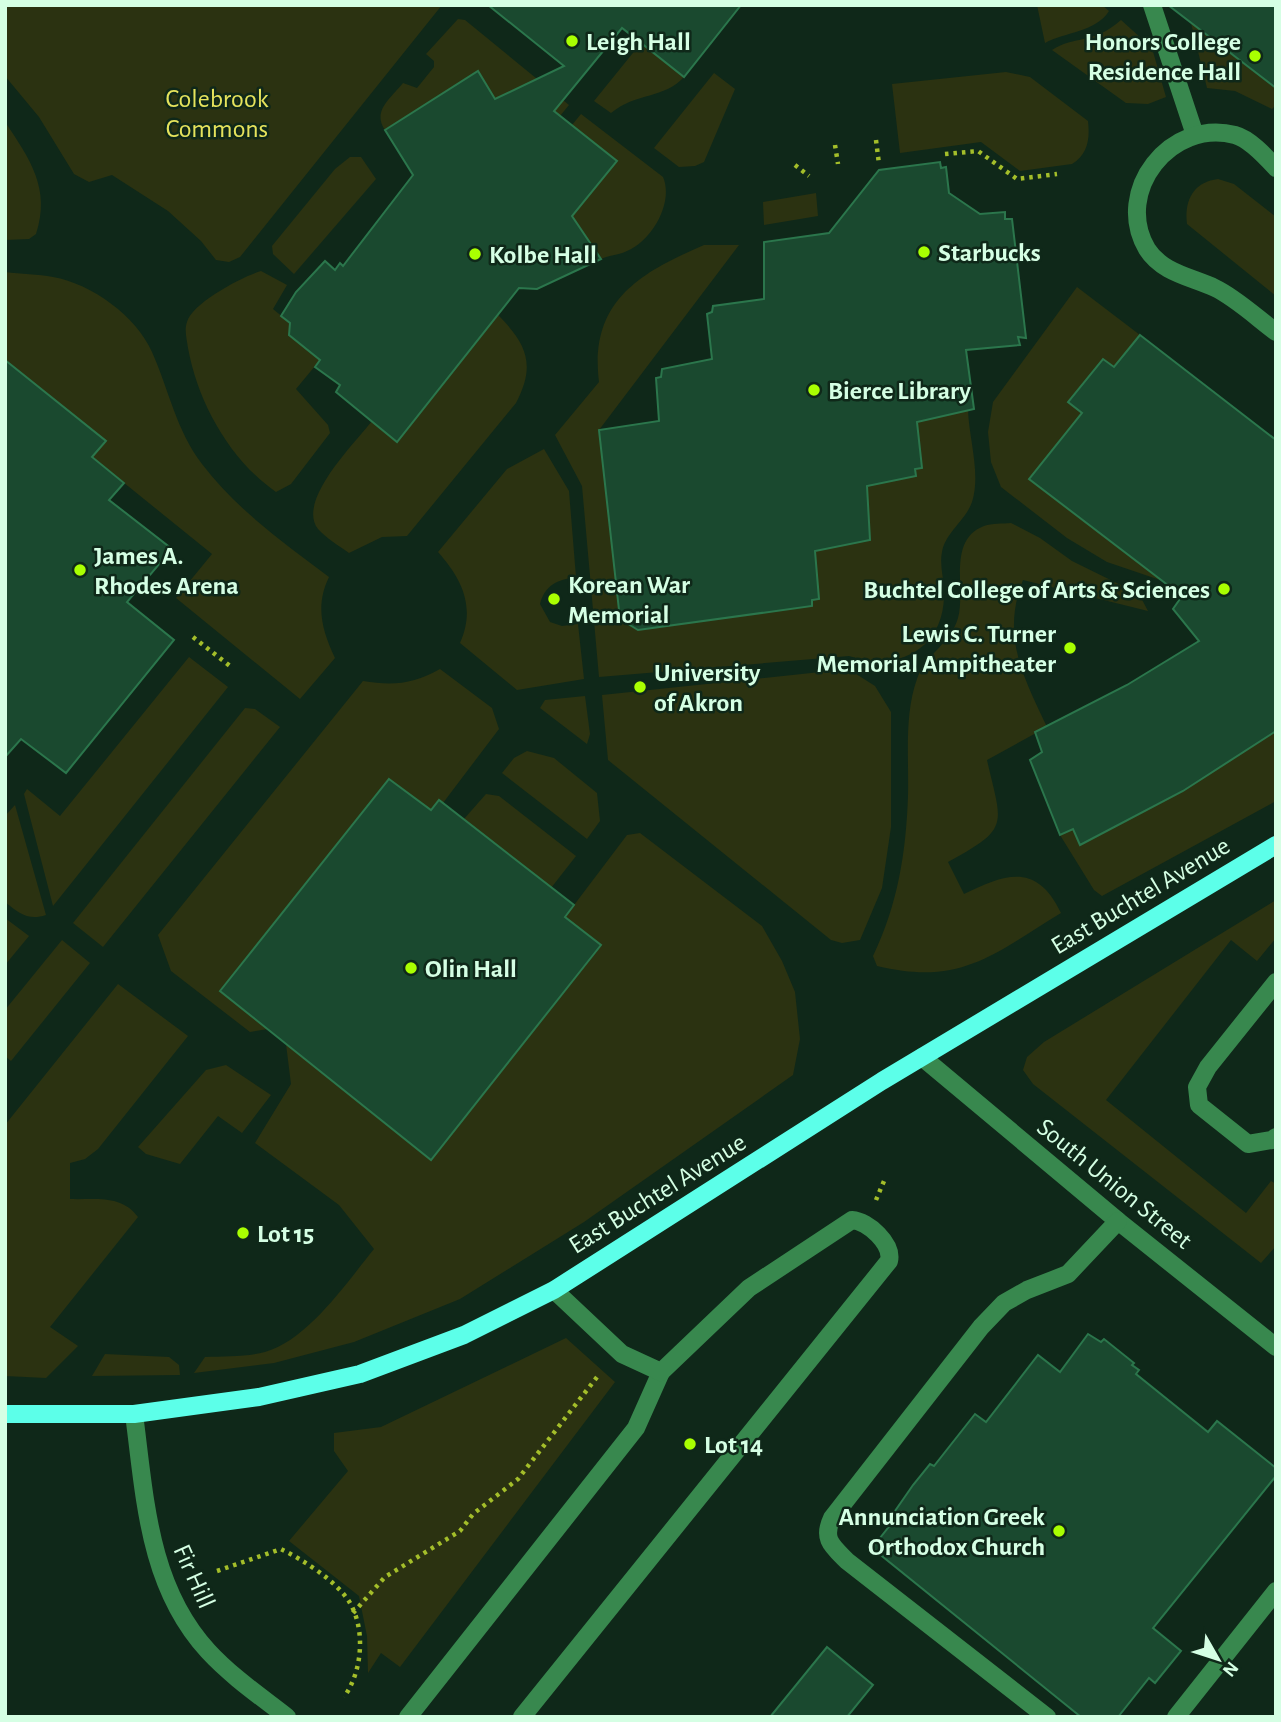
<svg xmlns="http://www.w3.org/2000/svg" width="1281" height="1722" font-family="'Alegreya Sans',sans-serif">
  <rect width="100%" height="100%" fill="#0f2819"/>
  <g fill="#2b3211">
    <polygon points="5,5 442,5 240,257 229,262 216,260 201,241 168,211 112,175 89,182 74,174 39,117 5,76"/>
    <path d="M1037,5H1102L1109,11C1096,32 1065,32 1045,43Z"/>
    <path d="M458,19L465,20L569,105L560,116L519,88L495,99L478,71L385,130C372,111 390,99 403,83L417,88L434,67V61L426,54Z"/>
    <path d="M1121,20L1152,48L1166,97L1148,104L1126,103L1052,50C1075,35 1093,45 1121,20Z"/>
    <polygon points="1191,23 1276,89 1276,105 1272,109 1235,91 1207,88"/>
    <path d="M641,43L684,77C664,99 637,92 611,113L594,101Z"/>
    <path d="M1006,72L1030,77L1088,121C1090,139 1088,154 1072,164L1020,171L981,142L900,153L892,84Z"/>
    <polygon points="714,73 735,89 704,162 695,166 679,167 654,148"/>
    <path d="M581,114L663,177C674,202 652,241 627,251C619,255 610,255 601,259L572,216L617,161L572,125Z"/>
    <path d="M5,122C30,159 51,189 36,234L29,239L5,240Z"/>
    <polygon points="350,157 361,157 376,179 294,274 273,254 272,246 335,169"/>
    <path d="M1218,179L1234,184L1276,217V296L1187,224C1184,201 1193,182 1218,179Z"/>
    <polygon points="816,193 818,216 764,225 763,202"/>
    <path d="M704,245H739L599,430L620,619L638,630L812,606L815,551L870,540L867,486L916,476L915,469L922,468L917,422L968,410C969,439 981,474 972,502C966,520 945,533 942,552C939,566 945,582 944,596C943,650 897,672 849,656L599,677L582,486L555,435L599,382C589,302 639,273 704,245Z"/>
    <path d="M261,271L287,285L273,309L290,323L289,335L320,360L296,389L328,425L330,433L291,484L276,492C230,460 198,403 188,348C187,340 184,330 187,322C192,303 243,276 261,271Z"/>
    <path d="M5,272C21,274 38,274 53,277C92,284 136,316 152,352C169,390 176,430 202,464C237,510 284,543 329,577C315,606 322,630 335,658L300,699L176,598L212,554L92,457L105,441L5,360Z"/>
    <polygon points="1077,287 1140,335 1114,367 1068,402 1082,413 1163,581 1107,562 1067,538 1001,487 991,462 988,432 993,402"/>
    <path d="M498,315C527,344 536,365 516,403L407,536L382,537L349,553C339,546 326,538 318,529C296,501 355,443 372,421L397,442Z"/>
    <path d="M544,449L569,491L576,577C557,580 545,585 540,604L550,622L562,626L578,624L584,679L517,690L460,643C476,607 462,579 438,552L507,469Z"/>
    <path d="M1011,523L1040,538L1072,561L1139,594L1148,611L1023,580C1001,636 1023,676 1047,727L987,760C1002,826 1011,828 948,862L964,894C1007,873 1037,863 1061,913C992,955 961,986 877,966L873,956C898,904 906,852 908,796C909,758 904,715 917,679C925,655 951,643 958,618C966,589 947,540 984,526C992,523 1003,524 1011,523Z"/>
    <polygon points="189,657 228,687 53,906 24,794 27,789 60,816"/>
    <path d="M440,669L492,708L499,729L443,803L439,800L431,810L388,780L220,991L268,1029L250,1032L171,971L158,935L363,681C393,686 414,684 440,669Z"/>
    <polygon points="830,671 853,672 875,686 891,712 891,827 882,888 860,940 842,943 831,940 608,760 602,695"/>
    <polygon points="585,696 590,734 587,744 540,708 545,700"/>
    <polygon points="245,708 255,709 280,727 103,947 73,923"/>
    <polygon points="1276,731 1276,801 1102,896 1094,890 1060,835 1073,829 1080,844 1183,791"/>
    <polygon points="527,751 554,758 597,793 600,821 587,839 502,773 514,758"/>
    <polygon points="486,794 499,796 576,856 551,888 464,819"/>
    <path d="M15,805L46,915C28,921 19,913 5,902V816Z"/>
    <path d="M640,833L762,926L782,961L795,992L800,1039L793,1075L584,1222L460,1299L354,1342L274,1363L194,1373L205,1357C225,1356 246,1357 265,1352C308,1340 347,1282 374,1249L339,1205L255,1143L291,1084L286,1044L431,1160L601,946L565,917L627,835Z"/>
    <polygon points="1276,900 1276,938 1257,961 1231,940 1106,1100 1246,1213 1271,1181 1276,1184 1276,1246 1261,1263 1033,1084 1023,1070 1027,1057 1044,1042"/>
    <polygon points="5,918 29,936 5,965"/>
    <polygon points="62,940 90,963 11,1061 5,1056 5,1010"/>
    <path d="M118,984L188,1036L98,1149L85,1159L70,1163V1199C95,1200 121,1194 138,1217L50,1327L78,1346L46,1378L5,1376V1125Z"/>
    <polygon points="226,1065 271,1095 242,1133 218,1116 180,1164 146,1154 138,1147 206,1070"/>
    <polygon points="566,1338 615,1382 400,1667 381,1653 368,1673 367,1636 359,1596 289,1541 348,1471 334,1451 334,1433 381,1427"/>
    <polygon points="105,1354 169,1357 179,1365 180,1375 92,1376"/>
  </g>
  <g fill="#1a492f" stroke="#2b764c" stroke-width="2">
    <polygon points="488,5 741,5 684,77 622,28 554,111 617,161 572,216 601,259 537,289 519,288 397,442 336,392 340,385 315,367 320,360 289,335 290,323 281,316 296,292 325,261 335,270 340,263 343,266 413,175 385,130 478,71 495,99 564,66"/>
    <polygon points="1168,5 1276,5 1276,88"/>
    <polygon points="940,162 941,168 946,167 949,193 980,214 1005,212 1005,219 1012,219 1026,338 1018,337 1020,345 966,350 974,409 917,422 922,468 915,469 916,476 867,486 870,540 815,551 819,599 812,600 812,606 638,630 620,619 599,430 659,421 656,378 661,377 662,369 712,359 707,314 712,312 713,306 764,299 764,242 829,233 879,170"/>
    <polygon points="1140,335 1276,440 1276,731 1183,791 1080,845 1073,829 1060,835 1030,760 1042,752 1035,732 1127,685 1199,641 1173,609 1182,596 1029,479 1082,413 1068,402 1103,359 1114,367"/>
    <polygon points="5,360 106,441 92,457 124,483 109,500 172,549 127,602 174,640 66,773 21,739 5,757"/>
    <polygon points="389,779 431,810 439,800 574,905 565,917 601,945 431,1160 220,991"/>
    <polygon points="1088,1334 1101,1342 1104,1339 1134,1363 1132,1365 1139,1370 1136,1374 1208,1432 1217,1421 1276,1468 1276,1476 1153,1628 1181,1651 1155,1683 1149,1678 1118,1717 1081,1717 872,1548 899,1514 895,1511 913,1485 930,1464 934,1466 975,1414 986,1422 1038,1355 1060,1372"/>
    <polygon points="827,1647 873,1685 847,1717 770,1717"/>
  </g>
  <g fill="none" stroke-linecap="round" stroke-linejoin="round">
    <g stroke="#a4be2a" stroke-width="4.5" stroke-dasharray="3.5 5" stroke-linecap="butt">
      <polyline points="876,140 879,164"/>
      <polyline points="835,145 838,164"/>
      <polyline points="945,154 978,151 1017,179 1057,174"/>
      <polyline points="795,165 809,176"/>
      <polyline points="193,637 230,666"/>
      <polyline points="876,1200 884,1181"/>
      <path d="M217,1571L281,1549C303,1560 337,1581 350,1603C366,1631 362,1672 344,1697"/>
      <polyline points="353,1613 385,1577 460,1531 473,1514 518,1479 597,1377"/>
    </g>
    <g stroke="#38884e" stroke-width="18">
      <polyline points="1152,5 1195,135"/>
      <path d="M1276,168C1266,157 1250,139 1235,135C1171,118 1113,191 1147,249C1162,273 1192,277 1215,288C1236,298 1257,318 1276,332"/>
      <polyline points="1276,982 1208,1067 1197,1087 1199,1105 1248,1144 1272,1140 1276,1137"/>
      <polyline points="922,1057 1118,1221 1276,1347"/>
      <path d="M134,1414C145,1497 148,1586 208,1651C231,1676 260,1696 287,1717"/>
      <polyline points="408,1717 636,1428 661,1372"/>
      <path d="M522,1717L889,1261C893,1244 868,1221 852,1220L749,1288L661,1372L622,1354L554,1290"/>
      <path d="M1047,1717L847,1561C832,1546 822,1539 832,1518L981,1327L1004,1303L1027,1290L1068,1274L1118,1221"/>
      <polyline points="1176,1717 1276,1591"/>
    </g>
    <polyline stroke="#5cffe9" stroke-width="18" points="5,1414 134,1414 259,1397 360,1374 464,1335 554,1290 882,1081 1276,845"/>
  </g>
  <g fill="#a9ff01" stroke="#0f2819" stroke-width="2.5">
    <circle cx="572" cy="41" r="7"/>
    <circle cx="1255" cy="56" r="7"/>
    <circle cx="924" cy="252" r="7"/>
    <circle cx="475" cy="254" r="7"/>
    <circle cx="814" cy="390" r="7"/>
    <circle cx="80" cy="570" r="7"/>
    <circle cx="1224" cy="589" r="7"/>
    <circle cx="554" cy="599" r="7"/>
    <circle cx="1070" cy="648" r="7"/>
    <circle cx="640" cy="687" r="7"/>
    <circle cx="411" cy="968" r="7"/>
    <circle cx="243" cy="1233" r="7"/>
    <circle cx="690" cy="1444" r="7"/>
    <circle cx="1059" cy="1531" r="7"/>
  </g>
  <g text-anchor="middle" stroke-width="5" stroke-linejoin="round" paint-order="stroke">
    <g font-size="26" font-weight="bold" fill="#d5ffe4" stroke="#0f2819" text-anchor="start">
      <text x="586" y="50">Leigh Hall</text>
      <text x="1241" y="50" text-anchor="end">Honors College<tspan x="1241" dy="30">Residence Hall</tspan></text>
      <text x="938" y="261">Starbucks</text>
      <text x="489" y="263">Kolbe Hall</text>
      <text x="828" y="399">Bierce Library</text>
      <text x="94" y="564">James A.<tspan x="94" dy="30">Rhodes Arena</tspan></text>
      <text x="568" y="593">Korean War<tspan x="568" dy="30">Memorial</tspan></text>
      <text x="1210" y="598" text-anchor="end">Buchtel College of Arts &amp; Sciences</text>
      <text x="1056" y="642" text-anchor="end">Lewis C. Turner<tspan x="1056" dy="30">Memorial Ampitheater</tspan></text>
      <text x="654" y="681">University<tspan x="654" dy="30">of Akron</tspan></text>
      <text x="425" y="977">Olin Hall</text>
      <text x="257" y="1242">Lot 15</text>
      <text x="704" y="1453">Lot 14</text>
      <text x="1045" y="1525" text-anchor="end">Annunciation Greek<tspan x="1045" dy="30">Orthodox Church</tspan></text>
    </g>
    <g font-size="26" fill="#e5e35c" stroke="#0f2819">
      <text x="217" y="107">Colebrook<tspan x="217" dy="30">Commons</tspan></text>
    </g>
    <g font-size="26" fill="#d5ffe4" stroke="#0f2819">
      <text transform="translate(1140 895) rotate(-31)" y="9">East Buchtel Avenue</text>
      <text transform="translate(1115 1183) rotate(39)" y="9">South Union Street</text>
      <text transform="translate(657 1193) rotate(-32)" y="9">East Buchtel Avenue</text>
      <text transform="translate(195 1576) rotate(66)" y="9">Fir Hill</text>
    </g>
  </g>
  <rect width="1281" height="1722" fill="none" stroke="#d5ffe4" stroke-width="14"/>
  <g transform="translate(1218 1659) rotate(129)" stroke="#0f2819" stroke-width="5" paint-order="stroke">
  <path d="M0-5L12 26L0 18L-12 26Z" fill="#d5ffe4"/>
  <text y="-10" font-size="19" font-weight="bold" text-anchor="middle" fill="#d5ffe4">N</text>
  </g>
</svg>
